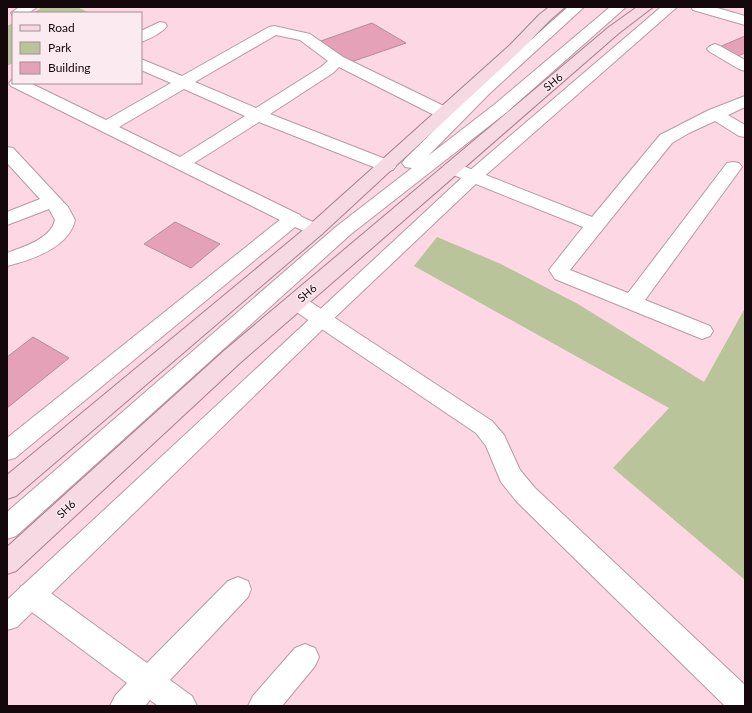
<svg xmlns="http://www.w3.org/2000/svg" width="752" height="713" font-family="Lato,sans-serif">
  <rect width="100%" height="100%" fill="#fdd7e3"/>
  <g fill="#bac49b">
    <polygon points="40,7 77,7 90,13 32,13 40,9"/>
    <polygon points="13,23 13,63 7,66 7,26"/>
    <polygon points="437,237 501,264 578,304 704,382 745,308 745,580 613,468 669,408 414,266"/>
  </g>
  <g fill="#e5a1b8" stroke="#b18e99">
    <polygon points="372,23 406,43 351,62 318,42"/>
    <polygon points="745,36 745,53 735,57 717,48"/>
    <polygon points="175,222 220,244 191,268 144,244"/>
    <polygon points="33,337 69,358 7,408 7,357"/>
  </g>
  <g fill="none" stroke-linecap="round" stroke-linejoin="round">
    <g stroke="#bb98a3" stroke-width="2">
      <g id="street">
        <polygon points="19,7 37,7 29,13 13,13 13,16 11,13"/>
        <path d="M160,22L165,23L167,26C162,33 149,39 141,42V31Z"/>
        <path d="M274,26L310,34L343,57L450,109L452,113L450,117L444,118L438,117L339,67L333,73L270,114L393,162L396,166L393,170L387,171L381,170L259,122L194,163L300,215L303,219L300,223L293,225L286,223L11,86L9,83L13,79V83H30L106,120L171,83L141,70V59L182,76L269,27ZM276,35L300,40L328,61L321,67L256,108L195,82ZM184,89L245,116L180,157L119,127Z"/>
        <polygon points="715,44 720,46 745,60 745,71 739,69 710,52 707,49 710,46"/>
        <polygon points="745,96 745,107 728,115 745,125 745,137 739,136 715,121 689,133 672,143 570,270 628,293 727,163 733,162 739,163 742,167 645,300 710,326 713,331 710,336 702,339 555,279 549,270 583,227 446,172 443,168 446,164 452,163 458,164 592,217 660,135 709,110"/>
        <path d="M7,147L13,148L68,207L75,220C69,248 31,260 7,266V253C23,247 51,239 55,220L49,209L7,225V212L40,199L7,163Z"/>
        <polygon points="296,295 303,297 492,421 504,435 520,470 535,488 745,685 745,706 725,706 517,502 501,482 486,446 476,433 289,307 286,302 289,297"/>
        <polygon points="238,577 248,581 251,589 248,597 170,680 192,696 197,706 158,706 150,700 145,706 110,706 115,696 127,683 21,604 17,595 21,586 31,583 41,586 147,663 228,581"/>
        <polygon points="305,644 315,648 319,657 315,666 282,706 248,706 253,696 295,648"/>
      </g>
    </g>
    <g stroke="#bb98a3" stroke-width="2">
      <g id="secondary">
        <polygon points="568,7 584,7 490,93 428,156 495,104 610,7 626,7 507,112 351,234 16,536 7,539 7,512 337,226 412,168 405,167 402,163 405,159 478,87"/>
        <polygon points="661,7 677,7 480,180 328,324 17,627 7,630 7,600 468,172"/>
        <polygon points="691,7 714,7 745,16 745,25 693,10"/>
        <polygon points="293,213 322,226 325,230 322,234 315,236 295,227 15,458 7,460 7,438 286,215"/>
      </g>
    </g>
    <g stroke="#a4808c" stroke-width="2">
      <g id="primary">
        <polygon points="549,7 565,7 549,21 520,51 322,234 16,496 7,499 7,475 308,226 510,45 539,15"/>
        <polygon points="637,7 653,7 619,33 241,362 16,571 7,574 7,547 225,350 609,27"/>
      </g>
    </g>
    <use href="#street" fill="#fff" fill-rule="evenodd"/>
    <use href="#secondary" fill="#fff" fill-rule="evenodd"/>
    <use href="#primary" fill="#f7d9e3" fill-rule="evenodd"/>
  </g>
  <g text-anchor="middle" stroke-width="3" stroke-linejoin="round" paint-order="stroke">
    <g font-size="11" fill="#14080d" stroke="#fbebf0">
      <text transform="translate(553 82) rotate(-40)" y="4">SH6</text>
      <text transform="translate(307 293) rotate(-41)" y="4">SH6</text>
      <text transform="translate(66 509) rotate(-43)" y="4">SH6</text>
    </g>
  </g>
  <rect width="752" height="713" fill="none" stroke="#14080d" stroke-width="16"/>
  <rect x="12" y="12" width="130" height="72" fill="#fbebf0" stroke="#9f9095"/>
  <rect x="20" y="25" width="20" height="6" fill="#f7d9e3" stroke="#9f9095"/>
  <text x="48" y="32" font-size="12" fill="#14080d">Road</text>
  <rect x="20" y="42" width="20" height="12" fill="#bac49b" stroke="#9f9095"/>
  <text x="48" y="52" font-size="12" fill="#14080d">Park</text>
  <rect x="20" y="62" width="20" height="12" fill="#e5a1b8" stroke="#9f9095"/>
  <text x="48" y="72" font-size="12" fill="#14080d">Building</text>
</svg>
